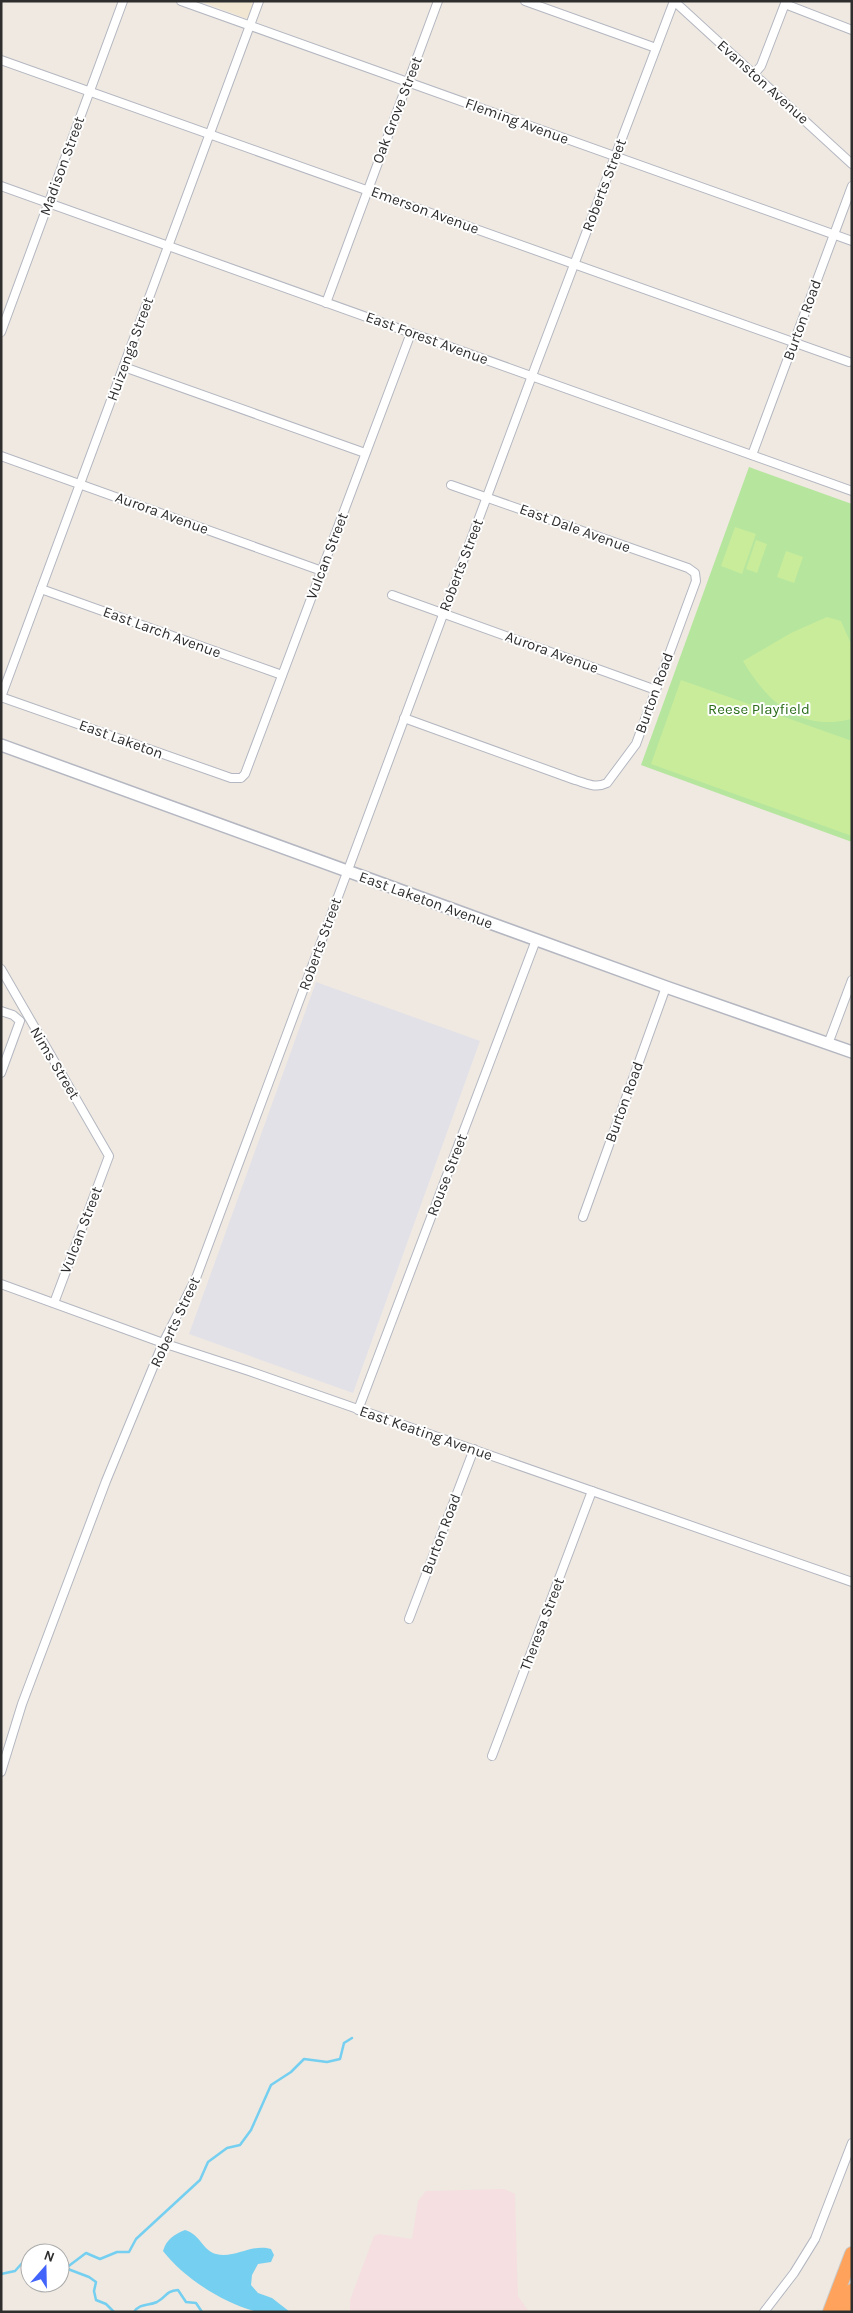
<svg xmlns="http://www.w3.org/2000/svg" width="853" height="2313" font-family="Karla,sans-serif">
  <rect width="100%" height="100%" fill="#efe9e1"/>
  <polygon fill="#e3e1e8" points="316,982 480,1041 353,1393 189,1334"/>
  <polygon fill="#f0e6d1" points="200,1 255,1 248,19"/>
  <polygon fill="#f5dfe0" points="504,2189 515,2194 518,2296 529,2312 350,2312 350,2300 374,2236 379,2234 412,2239 418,2201 426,2191"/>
  <polygon fill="#b6e59e" points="749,467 852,504 852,842 641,765"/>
  <g fill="#c9ec9a">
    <polygon points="735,527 756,534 742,574 721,566"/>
    <polygon points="756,540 767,544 757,573 746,569"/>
    <polygon points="786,551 803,557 794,583 777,577"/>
    <path d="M827,617L841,621L852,646V719C800,732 767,702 743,661L791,633Z"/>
    <polygon points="681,680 852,741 852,836 651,764"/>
  </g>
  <path fill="#75cff0" d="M185,2230C201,2235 202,2250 216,2254C235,2259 252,2243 271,2249L274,2255L271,2262L258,2264L252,2275L251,2285L258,2293L272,2298L290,2312C279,2312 265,2313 254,2311C222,2302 184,2278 163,2251C167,2239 173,2235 185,2230Z"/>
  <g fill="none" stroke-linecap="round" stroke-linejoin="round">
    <g stroke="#75cff0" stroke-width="2.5">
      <polyline points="60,2266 89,2277 96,2282 94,2291 96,2300 106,2304 114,2312"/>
      <polyline points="66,2268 86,2253 100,2259 117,2252 129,2252 136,2239 200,2180 208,2162 227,2148 240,2145 251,2130 271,2085 291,2072 304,2059 327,2062 340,2059 344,2043 352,2038"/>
      <polyline points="1,2274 15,2271 24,2261 30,2259"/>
      <path d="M134,2312C140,2303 148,2306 157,2302C167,2297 165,2291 178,2290L186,2302L196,2303L202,2312"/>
    </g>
    <g stroke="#b4b7c1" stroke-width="10">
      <g id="minor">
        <polyline points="181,1 852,241"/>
        <polyline points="525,1 656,48"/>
        <polyline points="785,4 852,30"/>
        <polyline points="1,60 849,362"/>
        <polyline points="754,74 761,66 786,1"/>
        <polyline points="1,186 852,491"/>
        <polyline points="326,303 438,1"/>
        <polyline points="1,332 123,1"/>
        <polyline points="124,367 365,453"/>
        <polyline points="752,455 852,186"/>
        <polyline points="1,456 322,571"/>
        <polyline points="41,589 282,675"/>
        <polyline points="392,595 656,690"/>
        <polyline points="1,697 259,1"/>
        <polyline points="1,697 231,778 241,778 245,774 411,333"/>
        <path d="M404,718L575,780C586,783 595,789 607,783L636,744L696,581L695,573L688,568L451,485"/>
        <polyline points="1,969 109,1156 54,1303"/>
        <polyline points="1,1011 13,1015 20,1021 1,1073"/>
        <polyline points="828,1044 852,980"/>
        <polyline points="583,1217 666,987"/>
        <polyline points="1,1284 163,1343 249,1371 852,1582"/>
        <polyline points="358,1410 536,940"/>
        <polyline points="409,1619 474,1449"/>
        <polyline points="492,1756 592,1491"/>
        <polyline points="1,1772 22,1704 106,1481 163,1343 196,1278 536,365 674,1 852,164"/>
        <polyline points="764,2312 794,2273 815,2239 852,2143"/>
      </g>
    </g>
    <g stroke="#b4b7c1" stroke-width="14">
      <polyline id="secondary" points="1,745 666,987 852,1052"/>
    </g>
    <g stroke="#c9c9c9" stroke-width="16">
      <g id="motorway">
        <polyline points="830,2312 852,2254"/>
        <polyline points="844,2312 852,2291"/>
      </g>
    </g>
    <use href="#minor" stroke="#fff" stroke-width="8"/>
    <use href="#secondary" stroke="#fff" stroke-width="11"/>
    <use href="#motorway" stroke="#ffa35c" stroke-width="14"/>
  </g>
  <g text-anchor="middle" stroke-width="4" stroke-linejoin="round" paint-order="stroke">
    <g font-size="15" fill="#2e2e2e" stroke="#fff">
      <text transform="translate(763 82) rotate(42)" y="5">Evanston Avenue</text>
      <text transform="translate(397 110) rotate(-69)" y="5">Oak Grove Street</text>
      <text transform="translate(517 121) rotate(20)" y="5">Fleming Avenue</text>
      <text transform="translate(62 166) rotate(-70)" y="5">Madison Street</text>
      <text transform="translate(604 185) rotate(-69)" y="5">Roberts Street</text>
      <text transform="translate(425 210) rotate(20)" y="5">Emerson Avenue</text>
      <text transform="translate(802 320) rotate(-70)" y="5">Burton Road</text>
      <text transform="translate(427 338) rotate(20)" y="5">East Forest Avenue</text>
      <text transform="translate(130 349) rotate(-70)" y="5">Huizenga Street</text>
      <text transform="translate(162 513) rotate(20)" y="5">Aurora Avenue</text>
      <text transform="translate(575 528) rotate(20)" y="5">East Dale Avenue</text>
      <text transform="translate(327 556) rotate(-69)" y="5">Vulcan Street</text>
      <text transform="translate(461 565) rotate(-69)" y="5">Roberts Street</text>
      <text transform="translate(162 632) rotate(20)" y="5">East Larch Avenue</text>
      <text transform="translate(552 652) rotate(20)" y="5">Aurora Avenue</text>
      <text transform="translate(654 693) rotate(-70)" y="5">Burton Road</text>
      <text transform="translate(121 739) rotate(20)" y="5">East Laketon</text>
      <text transform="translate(426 900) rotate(20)" y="5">East Laketon Avenue</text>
      <text transform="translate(320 944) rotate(-70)" y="5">Roberts Street</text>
      <text transform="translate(55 1063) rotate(59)" y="5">Nims Street</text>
      <text transform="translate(624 1102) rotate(-70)" y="5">Burton Road</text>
      <text transform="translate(447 1175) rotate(-69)" y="5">Rouse Street</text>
      <text transform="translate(81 1230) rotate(-69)" y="5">Vulcan Street</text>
      <text transform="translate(175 1322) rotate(-65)" y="5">Roberts Street</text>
      <text transform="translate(426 1433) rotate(19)" y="5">East Keating Avenue</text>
      <text transform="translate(441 1534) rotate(-69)" y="5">Burton Road</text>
      <text transform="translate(542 1624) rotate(-69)" y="5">Theresa Street</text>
    </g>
    <g font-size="15" fill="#2c6e1b" stroke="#fff">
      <text x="759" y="714">Reese Playfield</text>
    </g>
  </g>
  <rect width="853" height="2313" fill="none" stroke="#2e2e2e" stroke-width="5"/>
  <g transform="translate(45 2268) rotate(20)"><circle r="24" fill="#ffffff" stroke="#ababab"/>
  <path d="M0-4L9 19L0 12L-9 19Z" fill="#4264fb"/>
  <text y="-8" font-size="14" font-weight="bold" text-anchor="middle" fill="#2e2e2e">N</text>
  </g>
</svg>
